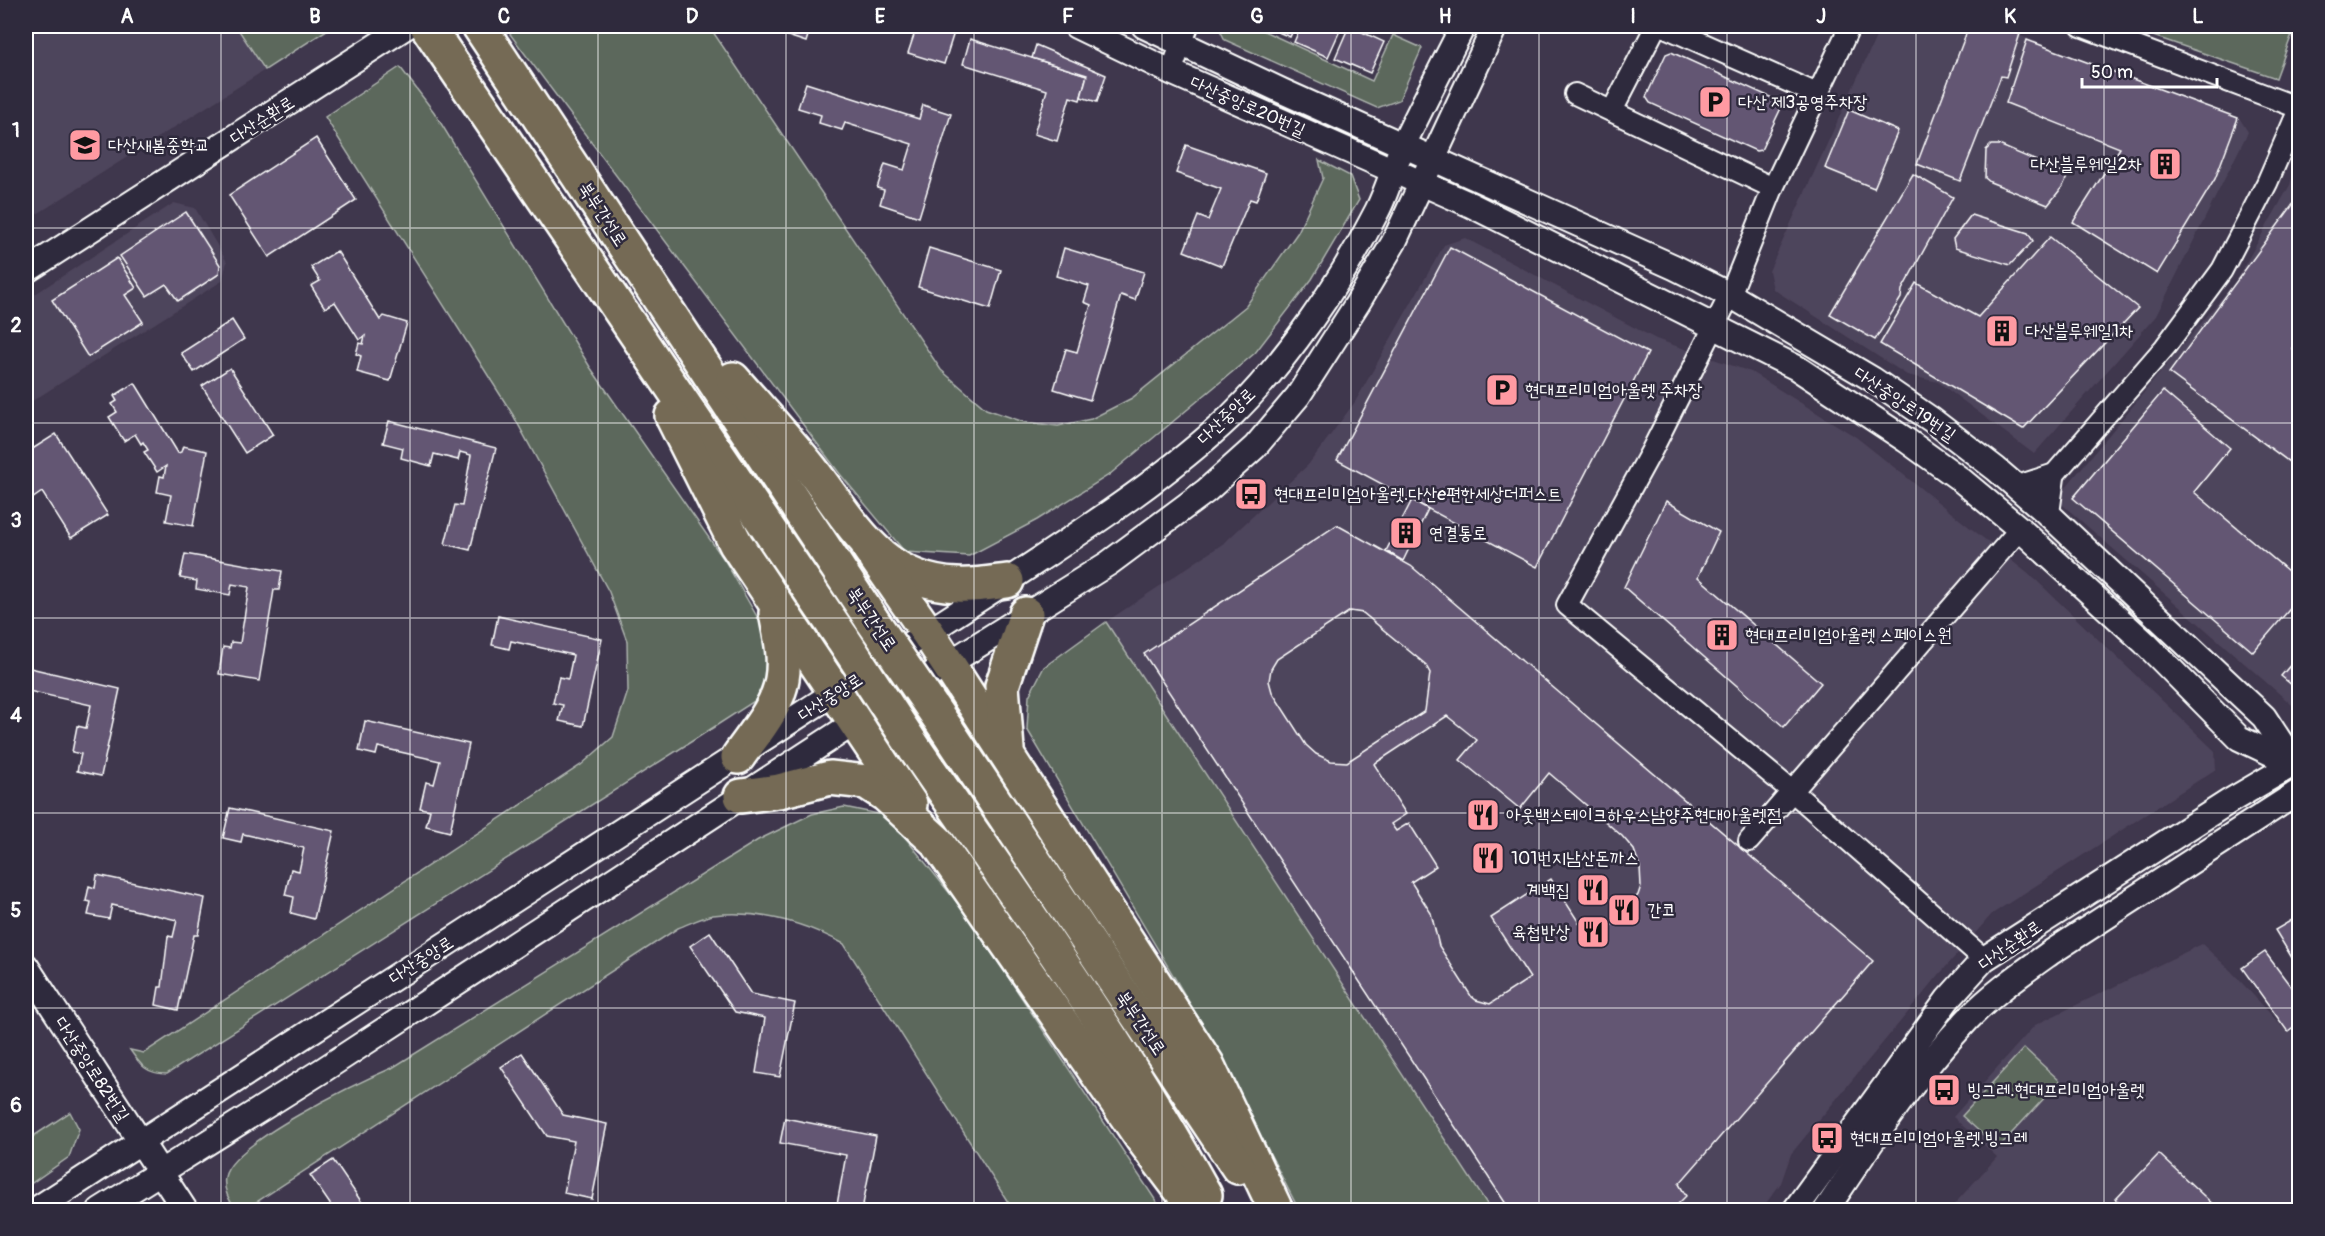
<svg xmlns="http://www.w3.org/2000/svg" width="2325" height="1236" font-family="Pangolin,'Poor Story',sans-serif">
  <rect width="100%" height="100%" fill="#3f374d"/>
  <filter id="ink" filterUnits="userSpaceOnUse"><feTurbulence type="fractalNoise" baseFrequency=".0167" numOctaves="2"/><feDisplacementMap in="SourceGraphic" scale="12" xChannelSelector="R" yChannelSelector="G"/><feConvolveMatrix kernelMatrix="1 2 1 2 8 2 1 2 1" color-interpolation-filters="sRGB"/></filter>
  <g filter="url(#ink)">
    <g fill="#4e445b">
      <polygon points="26,26 236,26 265,70 26,221"/>
      <polygon points="1881,26 1994,26 2240,119 2248,132 2156,316 2034,454 1938,382 1907,375 1773,289 1769,271"/>
      <polygon points="2299,153 2299,711 2056,499 2235,282 2290,185"/>
      <polygon points="174,203 195,208 227,262 222,281 26,405 26,300"/>
      <polygon points="1465,238 1656,339 1751,372 1856,437 2036,580 2215,751 2216,769 1992,914 1938,976 1791,1154 1781,1183 1761,1210 1491,1210 1106,622 1224,543 1308,465 1355,402 1444,245"/>
      <polygon points="2202,944 2231,971 2288,1033 2299,1030 2299,1210 1949,1210 1997,1157 1953,1117 2035,1025"/>
    </g>
    <g fill="#5b675c" stroke="#adb3ae" stroke-width="1.5">
      <polygon points="236,26 333,26 265,70"/>
      <polygon points="504,26 709,26 941,370 986,409 1024,422 1058,426 1091,419 1132,398 1246,306 1298,232 1323,178 1319,160 1350,176 1359,200 1312,279 1255,353 1109,475 1037,520 969,556 905,552 840,474"/>
      <polygon points="1218,26 1253,26 1372,81 1393,35 1422,48 1399,100 1377,108 1225,40"/>
      <polygon points="2124,26 2295,26 2276,78"/>
      <path d="M400,67L434,112L590,367L725,561L767,634L773,671L756,700L697,738L167,1074C147,1074 141,1066 130,1050L144,1053L581,765L613,737L628,691L627,641L609,592L513,415L325,117Z"/>
      <polygon points="1106,622 1491,1210 1299,1210 1211,1039 1027,729 1029,696 1044,667"/>
      <path d="M844,807L888,816L967,915L1162,1210H1013L844,944C805,923 759,910 713,915C702,917 689,924 678,928L244,1210H236C229,1200 223,1190 225,1177C231,1143 359,1082 392,1068L758,840L812,814Z"/>
      <polygon points="2024,1048 2060,1081 1998,1148 1962,1116"/>
      <polygon points="70,1112 79,1129 69,1157 26,1187 26,1141"/>
    </g>
    <g fill="#635673" stroke="#fff" stroke-width="1.5" fill-rule="evenodd">
      <polygon points="768,26 811,26 806,42 767,29"/>
      <polygon points="917,26 956,26 944,64 908,53"/>
      <polygon points="1264,26 1295,26 1290,37"/>
      <polygon points="1301,26 1342,26 1328,57 1294,42"/>
      <polygon points="1349,26 1384,42 1370,73 1335,58"/>
      <polygon points="1969,26 1998,26 2020,34 2006,77 2001,76 1960,181 1917,164"/>
      <polygon points="970,39 1087,75 1080,100 1070,97 1057,141 1034,134 1047,90 963,64"/>
      <polygon points="2027,40 2238,118 2215,179 2157,274 2073,222 2120,148 2006,103"/>
      <polygon points="1036,45 1106,75 1097,102 1081,97 1087,75 1032,58"/>
      <polygon points="1671,52 1779,101 1782,106 1761,150 1756,151 1650,103 1646,97 1666,54"/>
      <polygon points="806,83 919,119 923,105 951,114 919,217 880,204 884,190 877,188 885,164 904,170 912,144 845,123 842,130 819,123 821,115 798,108"/>
      <polygon points="1849,110 1898,131 1874,188 1825,168"/>
      <polygon points="316,138 356,200 269,257 229,195"/>
      <polygon points="1186,145 1266,173 1256,201 1250,199 1222,266 1184,251 1198,216 1208,220 1221,189 1176,173"/>
      <polygon points="1991,145 1999,145 2062,172 2067,177 2063,186 2048,205 1990,182 1985,178 1986,150"/>
      <polygon points="1913,174 1953,197 1902,290 1901,298 1875,340 1830,314"/>
      <polygon points="2300,195 2300,338 2292,348 2300,354 2300,470 2169,373"/>
      <polygon points="186,212 220,265 219,274 178,301 166,284 147,296 120,256"/>
      <polygon points="1971,215 2028,233 2033,241 2010,265 1955,248 1953,239"/>
      <polygon points="2050,237 2138,308 2023,429 1880,344 1916,283 1978,317"/>
      <polygon points="1450,247 1648,353 1537,567 1337,460"/>
      <polygon points="929,248 1001,270 990,309 918,287"/>
      <polygon points="1064,248 1144,272 1135,300 1121,295 1090,400 1054,389 1066,349 1077,352 1091,305 1084,302 1089,286 1056,276"/>
      <polygon points="337,251 380,320 384,316 407,323 390,381 357,372 361,356 356,354 359,343 363,344 365,336 359,340 335,302 325,308 311,286 320,281 311,267"/>
      <polygon points="117,258 136,288 125,295 143,322 88,357 52,300"/>
      <polygon points="232,320 244,339 194,372 181,353"/>
      <polygon points="230,368 273,435 245,453 202,386"/>
      <polygon points="135,383 178,453 181,452 183,446 207,451 193,526 166,521 171,495 157,492 160,476 164,477 166,466 157,472 144,452 148,450 143,442 141,444 135,434 124,441 109,417 117,412 112,404 117,401 114,396"/>
      <polygon points="2163,391 2230,448 2194,492 2300,581 2300,597 2253,652 2073,498"/>
      <polygon points="389,421 496,448 470,550 445,544 455,505 462,506 471,455 460,452 458,460 434,454 431,466 401,458 403,448 383,443"/>
      <polygon points="56,434 108,515 71,538 42,492 26,503 26,453"/>
      <polygon points="1412,500 1428,509 1403,561 1386,551"/>
      <polygon points="1666,501 1719,532 1698,577 1821,683 1784,727 1624,587"/>
      <path d="M1337,525L1411,566L1873,961L1679,1184L1686,1196L1672,1210H1510L1144,654ZM1350,611L1363,613L1425,664L1430,673L1425,711L1347,762L1331,761L1316,754L1306,745L1272,692L1269,681L1271,669L1277,659ZM1447,716L1477,740L1460,760L1520,809L1549,773L1622,836L1634,850L1640,867L1641,886L1638,895L1612,925L1590,940L1551,879L1491,918L1530,978L1490,1004L1476,1000L1471,996L1439,946L1431,913L1411,882L1436,866L1409,823L1396,831L1391,824L1406,814L1374,764Z"/>
      <polygon points="185,554 282,571 279,590 274,590 259,681 219,674 223,647 230,648 231,642 240,643 249,587 232,584 230,595 196,589 197,581 180,578"/>
      <polygon points="498,616 602,639 583,726 559,721 563,705 553,703 559,677 568,679 573,655 511,641 509,649 492,645"/>
      <polygon points="2300,654 2300,692 2281,676"/>
      <polygon points="26,667 120,689 101,776 77,771 81,754 72,752 77,726 86,728 91,705 29,691 26,698"/>
      <polygon points="365,721 469,744 450,832 426,826 430,810 420,808 426,782 434,784 440,761 378,747 376,755 359,751"/>
      <polygon points="230,808 334,831 314,919 291,913 294,897 285,895 291,869 299,871 304,848 243,834 241,842 223,838"/>
      <polygon points="97,875 205,898 198,935 194,935 178,1010 156,1005 159,987 162,987 168,936 173,937 177,920 112,905 109,919 88,915 91,902 86,901 89,886 95,888"/>
      <polygon points="2299,916 2300,917 2300,971 2275,930"/>
      <polygon points="710,932 751,994 795,1003 780,1077 756,1073 765,1018 735,1012 690,946"/>
      <polygon points="2265,952 2300,999 2300,1023 2288,1032 2242,968"/>
      <polygon points="522,1053 563,1115 607,1124 592,1199 564,1193 574,1141 547,1136 501,1067"/>
      <polygon points="785,1118 876,1136 862,1210 836,1210 846,1155 780,1143"/>
      <polygon points="2159,1154 2219,1210 2128,1210 2116,1199"/>
      <polygon points="333,1160 367,1210 334,1210 310,1175"/>
    </g>
    <g fill="none" stroke-linecap="round" stroke-linejoin="round">
      <g stroke="#fff" stroke-width="24">
        <g id="minor">
          <polyline points="1663,26 1819,95"/>
          <polyline points="1850,26 1773,188 1730,295 1652,450 1567,605 1793,792 1984,959"/>
          <polyline points="2081,26 2299,108"/>
          <polyline points="1171,72 1188,26"/>
          <polyline points="1575,94 1773,188"/>
          <polyline points="1612,111 1656,26"/>
          <polyline points="2052,477 2165,347 2222,270 2267,183 2300,107"/>
          <polyline points="1749,841 2020,529"/>
        </g>
      </g>
      <g stroke="#fff" stroke-width="28">
        <g id="tertiary">
          <polyline points="1076,26 1171,72 1471,205 1797,368 1906,440 1960,479 2020,529 2145,643 2239,738 2300,767"/>
          <polyline points="1144,26 1282,91 1674,267 1730,295 1872,379 1932,420 1996,469 2047,513 2264,717 2294,763"/>
          <polyline points="26,271 407,26"/>
          <polyline points="2018,488 2052,477 2047,513"/>
          <polyline points="26,966 185,1210"/>
          <path d="M35,1210L1007,581C1084,530 1163,480 1230,417C1287,361 1341,282 1377,211C1388,190 1394,165 1404,143C1423,104 1443,65 1463,26"/>
          <polyline points="100,1210 323,1070 854,723 1109,563 1206,491 1255,447 1298,396 1357,304 1394,242 1495,26"/>
          <polyline points="1795,1210 1948,999 1984,959 2230,801 2300,760"/>
          <path d="M1826,1210C1870,1144 1913,1077 1968,1019C1992,994 2022,973 2050,953L2300,791"/>
        </g>
      </g>
      <g stroke="#fff" stroke-width="38">
        <g id="trunk">
          <polyline points="427,26 843,639"/>
          <polyline points="479,26 872,620"/>
          <path d="M733,379C759,409 786,438 811,469C852,522 880,582 957,585C974,586 991,583 1007,581"/>
          <polyline points="672,416 736,544 910,804"/>
          <polyline points="869,548 928,633 1207,1064 1276,1210"/>
          <polyline points="946,728 1238,1167"/>
          <path d="M915,749C1015,895 1120,1040 1205,1195"/>
          <polyline points="1007,749 1002,686 1026,614"/>
          <path d="M738,757C754,734 778,707 782,679C786,657 780,634 776,613"/>
          <polyline points="741,796 779,791 830,778 866,782 886,795 937,842 1141,1137 1196,1210"/>
        </g>
      </g>
      <use href="#minor" stroke="#2f2a3d" stroke-width="20"/>
      <use href="#tertiary" stroke="#2f2a3d" stroke-width="24"/>
      <use href="#trunk" stroke="#746b55" stroke-width="33"/>
      <g stroke="#fff" stroke-width="38" stroke-linecap="butt">
        <g id="trunk-bridge">
          <polyline points="872,620 946,728"/>
          <polyline points="843,639 915,749"/>
        </g>
      </g>
      <use href="#trunk-bridge" stroke="#746b55" stroke-width="33"/>
    </g>
  </g>
  <path fill="none" stroke="#fff" stroke-width="1.5" stroke-opacity="0.55" d="M221,26V1210M410,26V1210M598,26V1210M786,26V1210M974,26V1210M1162,26V1210M1351,26V1210M1539,26V1210M1727,26V1210M1916,26V1210M2104,26V1210M26,228H2300M26,423H2300M26,618H2300M26,813H2300M26,1008H2300"/>
  <defs>
    <g id="parking-square" transform="scale(1.725)"><rect x="-9" y="-9" width="18" height="18" rx="4" fill="#ff9aa2" stroke="#2f2a3d"/><path d="M-3.5-5.5H1a3.5 3.5 0 0 1 0 7H-1V5.5H-3.5ZM-1-3.4V-.6H.8a1.4 1.4 0 0 0 0-2.8Z" fill="#111"/></g>
    <g id="school-square" transform="scale(1.725)"><rect x="-9" y="-9" width="18" height="18" rx="4" fill="#ff9aa2" stroke="#2f2a3d"/><path d="M0-5L7-2L0 1L-7-2ZM-4 1L0 2.5L4 1V4Q0 6-4 4Z" fill="#111"/></g>
    <g id="building-square" transform="scale(1.725)"><rect x="-9" y="-9" width="18" height="18" rx="4" fill="#ff9aa2" stroke="#2f2a3d"/><path d="M-4-6H4V6H1V3H-1V6H-4ZM-2.5-4.3h1.7v1.8h-1.7ZM.8-4.3h1.7v1.8H.8ZM-2.5-1h1.7V.8h-1.7ZM.8-1h1.7V.8H.8Z" fill="#111"/></g>
    <g id="bus-square" transform="scale(1.725)"><rect x="-9" y="-9" width="18" height="18" rx="4" fill="#ff9aa2" stroke="#2f2a3d"/><path d="M-5-6H5V4H4V6H2V4H-2V6H-4V4H-5ZM-3.5-4V0h7V-4ZM-3.5 1.2v1.5H-2V1.2ZM2 1.2v1.5H3.5V1.2Z" fill="#111"/></g>
    <g id="restaurant-square" transform="scale(1.725)"><rect x="-9" y="-9" width="18" height="18" rx="4" fill="#ff9aa2" stroke="#2f2a3d"/><path d="M-5-6h1v4h1v-4h1v4h1v-4h1v5L-1.5 .5V6h-2V.5L-5-1ZM5-6V6H3V1.5H1.5Q1.5-4 5-6Z" fill="#111"/></g>
  </defs>
  <g fill-rule="evenodd">
    <use href="#parking-square" x="1715" y="102"/>
    <use href="#school-square" x="85" y="145"/>
    <use href="#building-square" x="2165" y="164"/>
    <use href="#building-square" x="2002" y="331"/>
    <use href="#parking-square" x="1502" y="390"/>
    <use href="#bus-square" x="1251" y="494"/>
    <use href="#building-square" x="1406" y="533"/>
    <use href="#building-square" x="1722" y="635"/>
    <use href="#restaurant-square" x="1483" y="815"/>
    <use href="#restaurant-square" x="1488" y="858"/>
    <use href="#restaurant-square" x="1593" y="890"/>
    <use href="#restaurant-square" x="1624" y="910"/>
    <use href="#restaurant-square" x="1593" y="932"/>
    <use href="#bus-square" x="1944" y="1090"/>
    <use href="#bus-square" x="1827" y="1138"/>
  </g>
  <g text-anchor="middle" stroke-width="5" stroke-linejoin="round" paint-order="stroke">
    <g font-size="18" fill="#fff" stroke="#2f2a3d" text-anchor="start">
      <text x="1738" y="108">다산 제3공영주차장</text>
      <text x="108" y="151">다산새봄중학교</text>
      <text x="2142" y="170" text-anchor="end">다산블루웨일2차</text>
      <text x="2025" y="337">다산블루웨일1차</text>
      <text x="1525" y="396">현대프리미엄아울렛 주차장</text>
      <text x="1274" y="500">현대프리미엄아울렛.다산e편한세상더퍼스트</text>
      <text x="1429" y="539">연결통로</text>
      <text x="1745" y="641">현대프리미엄아울렛 스페이스원</text>
      <text x="1506" y="821">아웃백스테이크하우스남양주현대아울렛점</text>
      <text x="1511" y="864">101번지남산돈까스</text>
      <text x="1570" y="896" text-anchor="end">계백집</text>
      <text x="1647" y="916">간코</text>
      <text x="1570" y="938" text-anchor="end">육첩반상</text>
      <text x="1967" y="1096">빙그레.현대프리미엄아울렛</text>
      <text x="1850" y="1144">현대프리미엄아울렛.빙그레</text>
    </g>
    <g font-size="18" fill="#fff" stroke="#2f2a3d">
      <text transform="translate(1248 106) rotate(24)" y="6">다산중앙로20번길</text>
      <text transform="translate(262 120) rotate(-33)" y="6">다산순환로</text>
      <text transform="translate(603 214) rotate(57)" y="6">북부간선로</text>
      <text transform="translate(1905 404) rotate(34)" y="6">다산중앙로19번길</text>
      <text transform="translate(1226 416) rotate(-44)" y="6">다산중앙로</text>
      <text transform="translate(872 619) rotate(56)" y="6">북부간선로</text>
      <text transform="translate(830 697) rotate(-33)" y="6">다산중앙로</text>
      <text transform="translate(2010 945) rotate(-35)" y="6">다산순환로</text>
      <text transform="translate(421 960) rotate(-33)" y="6">다산중앙로</text>
      <text transform="translate(1141 1023) rotate(56)" y="6">북부간선로</text>
      <text transform="translate(92 1069) rotate(57)" y="6">다산중앙로82번길</text>
    </g>
  </g>
  <rect width="2325" height="1236" fill="none" stroke="#2f2a3d" stroke-width="66"/>
  <path d="M2082 78v9h135v-9" fill="none" stroke="#ffffff" stroke-width="3"/>
  <text x="2091" y="78" font-size="18" fill="#ffffff" stroke="#2f2a3d" stroke-width="4.5" paint-order="stroke">50 m</text>
  <rect x="33" y="33" width="2259" height="1170" fill="none" stroke="#fff" stroke-width="2"/>
  <g font-size="20" text-anchor="middle" font-weight="bold" fill="#fff">
    <text x="127" y="23">A</text>
    <text x="315" y="23">B</text>
    <text x="504" y="23">C</text>
    <text x="692" y="23">D</text>
    <text x="880" y="23">E</text>
    <text x="1068" y="23">F</text>
    <text x="1257" y="23">G</text>
    <text x="1445" y="23">H</text>
    <text x="1633" y="23">I</text>
    <text x="1821" y="23">J</text>
    <text x="2010" y="23">K</text>
    <text x="2198" y="23">L</text>
    <text x="16" y="137">1</text>
    <text x="16" y="332">2</text>
    <text x="16" y="527">3</text>
    <text x="16" y="722">4</text>
    <text x="16" y="917">5</text>
    <text x="16" y="1112">6</text>
  </g>
</svg>
